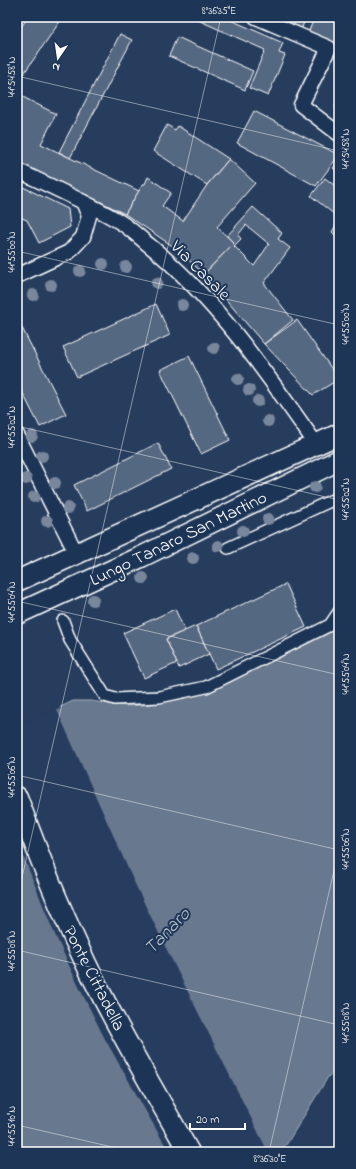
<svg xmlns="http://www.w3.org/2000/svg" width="356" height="1169" font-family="'Indie Flower',sans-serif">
  <rect width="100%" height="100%" fill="#263d5e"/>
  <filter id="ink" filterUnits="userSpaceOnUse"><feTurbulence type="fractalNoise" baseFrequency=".025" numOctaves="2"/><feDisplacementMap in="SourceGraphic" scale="8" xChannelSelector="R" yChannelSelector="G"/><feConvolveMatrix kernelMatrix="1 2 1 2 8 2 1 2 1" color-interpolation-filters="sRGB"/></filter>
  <g filter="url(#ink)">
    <polygon fill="#67788e" stroke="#a4aebb" points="339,622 339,1067 328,1077 286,1145 276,1152 17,1152 17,728 73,701 91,701 125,706 144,705 171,701 197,694 228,683 327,634"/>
    <polygon fill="#263d5e" points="59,706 61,709 57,710 135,884 166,948 268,1152 169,1152 105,1039 79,987 52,928 17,840 17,725"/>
    <g fill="#556781" stroke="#fff" fill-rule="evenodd">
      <polygon points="28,17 63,17 18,82 17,33"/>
      <polygon points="191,17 224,17 283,43 279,53 285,55 268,96 249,88 265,50"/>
      <polygon points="269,17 306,17 301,30"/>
      <polygon points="315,17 339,17 339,53 306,37"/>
      <polygon points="120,34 132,40 70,158 59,152"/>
      <polygon points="177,37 253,71 245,90 169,56"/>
      <polygon points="17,94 56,114 41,144 139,191 125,214 97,200 17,164"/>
      <polygon points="339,98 339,111 335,107"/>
      <polygon points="254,111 339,155 316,186 237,143"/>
      <polygon points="167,125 175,130 178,126 229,159 207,185 153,151"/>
      <polygon points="229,159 255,183 217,227 234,243 204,274 174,247 125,214 143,184 145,184 148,177 171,193 162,206 183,221 207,185"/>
      <polygon points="339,161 339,173 333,168"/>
      <polygon points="325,178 339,189 339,218 311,196"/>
      <polygon points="17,184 68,209 70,227 39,243 27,220 17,216"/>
      <path d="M253,207L282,233L278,239L290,248L264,283L293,320L264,344L204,274L234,243L227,236ZM246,225L269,244L254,266L234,246L241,239L238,235Z"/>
      <polygon points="339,220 339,239 332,232"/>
      <polygon points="156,304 170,335 77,377 63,347"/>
      <polygon points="297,320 339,379 313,395 264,344"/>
      <polygon points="21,326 66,414 40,427 17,382 17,328"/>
      <polygon points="189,356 230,440 201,454 160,370"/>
      <polygon points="158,443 171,469 87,511 74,485"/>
      <polygon points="286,584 306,627 216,669 196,626"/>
      <polygon points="175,609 185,631 166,639 177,663 144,678 123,633"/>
      <polygon points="196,626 209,654 179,668 166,639"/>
    </g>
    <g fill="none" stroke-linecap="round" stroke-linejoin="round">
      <g stroke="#fff" stroke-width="14">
        <g id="pedestrian">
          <polyline points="228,548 339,497"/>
          <polyline points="63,621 70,640 105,696 115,699 159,697 206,687 330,625 339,612"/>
        </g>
      </g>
      <g stroke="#fff" stroke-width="17">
        <g id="minor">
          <polyline points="256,17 329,48 301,105 339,134"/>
          <path d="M17,170C51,187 87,202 120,222C130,228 139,237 149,245C215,298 267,374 316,444"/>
          <polyline points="17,276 69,252 83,237 89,216 83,202"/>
          <polyline points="17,435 76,553"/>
        </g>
      </g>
      <g stroke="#fff" stroke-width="23">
        <g id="secondary">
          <polyline points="17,581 339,434"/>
          <polyline points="17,614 141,557 339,460"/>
          <path d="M17,797C40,860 65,922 95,982C124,1040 157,1096 189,1152"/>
        </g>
      </g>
      <use href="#pedestrian" stroke="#1d3557" stroke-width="11"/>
      <use href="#minor" stroke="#1d3557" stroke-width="14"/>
      <use href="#secondary" stroke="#1d3557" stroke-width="20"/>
    </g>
    <g fill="#79879c">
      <circle cx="103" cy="264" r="6"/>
      <circle cx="126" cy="267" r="6"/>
      <circle cx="80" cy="271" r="6"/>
      <circle cx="157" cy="283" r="6"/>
      <circle cx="51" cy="285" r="6"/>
      <circle cx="33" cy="295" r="6"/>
      <circle cx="182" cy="305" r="6"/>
      <circle cx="214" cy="348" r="6"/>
      <circle cx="238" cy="379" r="6"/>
      <circle cx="249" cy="390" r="6"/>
      <circle cx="258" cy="401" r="6"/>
      <circle cx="268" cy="421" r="6"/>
      <circle cx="32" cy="436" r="6"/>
      <circle cx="42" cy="456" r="6"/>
      <circle cx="26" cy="479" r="6"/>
      <circle cx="55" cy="483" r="6"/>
      <circle cx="315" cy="487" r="6"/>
      <circle cx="34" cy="497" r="6"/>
      <circle cx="68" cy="508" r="6"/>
      <circle cx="268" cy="519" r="6"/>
      <circle cx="47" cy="521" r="6"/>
      <circle cx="243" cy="531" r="6"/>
      <circle cx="218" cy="546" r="6"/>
      <circle cx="193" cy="558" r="6"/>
      <circle cx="143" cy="578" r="6"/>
      <circle cx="93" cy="600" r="6"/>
    </g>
  </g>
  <path fill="none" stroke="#fff" stroke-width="1" stroke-opacity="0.45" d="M17,76L339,151M17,251L339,325M17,426L339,500M17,601L339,675M17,775L339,850M17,899L221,17M17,950L339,1025M17,1125L134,1152M269,1152L339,849"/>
  <g text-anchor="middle" stroke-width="4" stroke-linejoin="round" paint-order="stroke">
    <g font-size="18" fill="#fff" stroke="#1d3557">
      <text transform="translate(201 270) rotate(45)" y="6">Via Casale</text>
      <text transform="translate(178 538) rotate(-26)" y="6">Lungo Tanaro San Martino</text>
      <text transform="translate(95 978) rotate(63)" y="6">Ponte Cittadella</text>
    </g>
    <g font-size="19" font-style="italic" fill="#bbc2cc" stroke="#1d3557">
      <text transform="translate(166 930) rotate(-46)" y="7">Tanaro</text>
    </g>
  </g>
  <rect width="356" height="1169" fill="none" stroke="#1d3557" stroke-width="44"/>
  <g transform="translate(58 58) rotate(193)" stroke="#1d3557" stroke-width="3" paint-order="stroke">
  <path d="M0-3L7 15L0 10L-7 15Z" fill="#ffffff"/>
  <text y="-6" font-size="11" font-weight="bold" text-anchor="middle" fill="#ffffff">N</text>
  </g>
  <path d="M190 1123v6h55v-6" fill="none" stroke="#ffffff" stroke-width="2"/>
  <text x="196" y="1123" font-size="12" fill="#ffffff" stroke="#1d3557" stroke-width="3" paint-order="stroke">20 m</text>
  <rect x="22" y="22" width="312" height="1125" fill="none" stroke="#fff" stroke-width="1.5"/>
  <g font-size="10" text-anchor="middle" fill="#fff">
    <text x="219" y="14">8°36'35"E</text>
    <text transform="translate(11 77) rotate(-90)" y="4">44°54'58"N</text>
    <text transform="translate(345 149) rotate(-90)" y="4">44°54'58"N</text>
    <text transform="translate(11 252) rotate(-90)" y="4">44°55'00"N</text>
    <text transform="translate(345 324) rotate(-90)" y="4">44°55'00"N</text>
    <text transform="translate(11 427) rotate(-90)" y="4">44°55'02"N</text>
    <text transform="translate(345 499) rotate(-90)" y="4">44°55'02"N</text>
    <text transform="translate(11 602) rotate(-90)" y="4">44°55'04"N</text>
    <text transform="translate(345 674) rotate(-90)" y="4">44°55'04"N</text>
    <text transform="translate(11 777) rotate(-90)" y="4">44°55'06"N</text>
    <text transform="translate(345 849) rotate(-90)" y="4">44°55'06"N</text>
    <text transform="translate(11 951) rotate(-90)" y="4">44°55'08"N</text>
    <text transform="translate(345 1023) rotate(-90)" y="4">44°55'08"N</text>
    <text transform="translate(11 1126) rotate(-90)" y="4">44°55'10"N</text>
    <text x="270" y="1162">8°36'30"E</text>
  </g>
</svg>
